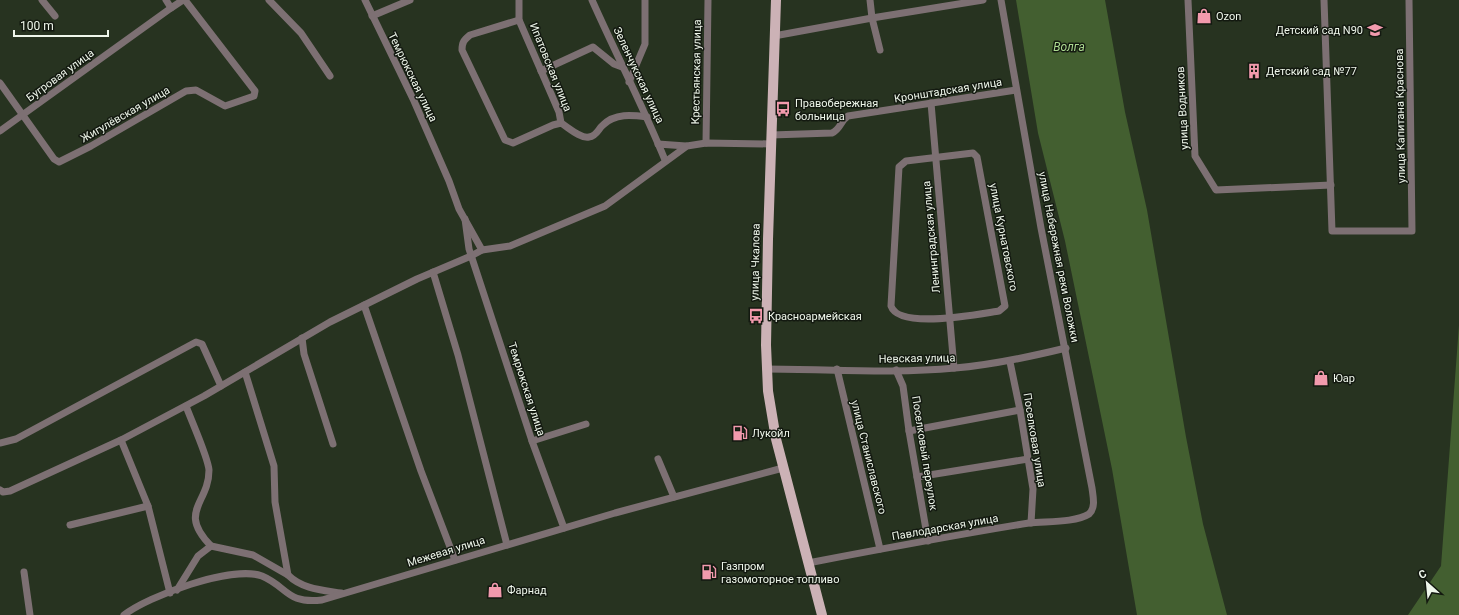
<svg xmlns="http://www.w3.org/2000/svg" width="1459" height="615" font-family="Roboto,sans-serif">
  <rect width="100%" height="100%" fill="#273320"/>
  <g fill="#435f30">
    <polygon points="1016,0 1105,0 1125,112 1147,210 1186,437 1203,524 1227,615 1137,615 1112,469 1065,241 1038,133"/>
    <polygon points="1459,325 1459,615 1408,615 1441,566"/>
  </g>
  <g fill="none" stroke-linecap="round" stroke-linejoin="round">
    <g stroke="#7d7073" stroke-width="7">
      <polyline points="42,0 55,16"/>
      <polyline points="166,0 171,8 183,0"/>
      <polyline points="269,0 301,33 330,76"/>
      <polyline points="365,0 414,101 449,181 459,209 482,250"/>
      <polyline points="519,0 519,20 559,112 561,123"/>
      <path d="M592,0C616,54 643,106 665,160"/>
      <polyline points="870,0 872,18 880,50"/>
      <polyline points="1188,0 1195,156 1216,190 1331,185"/>
      <polyline points="1324,0 1332,231 1412,231 1409,0"/>
      <polyline points="372,16 410,0"/>
      <path d="M519,20L470,35C464,40 462,42 462,50L505,140L513,143L553,125L561,123C569,128 581,139 589,137C597,136 598,129 603,125C615,113 632,115 647,117"/>
      <polyline points="774,36 872,18 983,0"/>
      <polyline points="541,71 593,47 614,64 622,67"/>
      <polyline points="629,82 645,44 645,0"/>
      <polyline points="0,83 54,159 59,162 91,146 186,91 196,90 225,106 254,96 255,91 185,0"/>
      <polyline points="931,103 954,368"/>
      <polyline points="0,131 171,8"/>
      <path d="M771,135L832,133C841,129 840,121 848,116L1016,90"/>
      <polyline points="706,143 708,0"/>
      <polyline points="658,144 686,146"/>
      <path d="M973,153L977,157L1005,306L999,311C979,314 899,330 891,306L899,167L906,161Z"/>
      <polyline points="465,219 469,249 532,441 564,528"/>
      <polyline points="433,272 458,355 507,545"/>
      <polyline points="364,305 421,471 455,560"/>
      <polyline points="302,338 304,354 333,444"/>
      <polyline points="1010,362 1020,410 1033,489 1031,523"/>
      <path d="M766,369C829,369 893,374 955,368C993,365 1029,357 1066,348"/>
      <polyline points="837,369 880,549"/>
      <polyline points="896,370 903,386 909,431 928,541"/>
      <path d="M245,372L274,466L275,502L288,575C302,589 322,590 341,593"/>
      <polyline points="909,431 1020,410"/>
      <polyline points="121,440 148,506 170,593"/>
      <polyline points="532,441 586,424"/>
      <polyline points="0,443 16,439 196,342 202,344 221,386"/>
      <polyline points="658,459 674,497"/>
      <polyline points="917,477 1028,459"/>
      <polyline points="0,490 3,492 10,491 121,440 204,396 330,322 417,279 471,256 482,250 510,246 605,206 687,146 706,143 771,144"/>
      <polyline points="70,525 148,506"/>
      <polyline points="211,546 253,555 288,575"/>
      <path d="M808,563C881,549 955,535 1029,523C1045,521 1075,523 1089,514C1096,508 1093,496 1092,488L1041,228L1001,0"/>
      <polyline points="24,572 30,615"/>
      <path d="M177,590L198,556L211,546C177,511 209,504 209,470C208,457 191,420 186,406"/>
      <path d="M124,615C148,596 232,565 262,576C288,587 286,604 322,600L615,513L783,468"/>
    </g>
    <polyline stroke="#ccb2b6" stroke-width="10" points="776,0 768,239 766,345 768,391 776,439 822,615"/>
  </g>
  <defs>
    <g id="shop-bare" transform="scale(1.2)"><path d="M-5-2.5h2.3a2.7 3.5 0 0 1 5.4 0H5L5.5 6h-11ZM-1.5-2.5h3a1.5 2.3 0 0 0-3 0Z" fill="#f29aad" stroke="#131910" stroke-width="2.5" paint-order="stroke"/></g>
    <g id="school-bare" transform="scale(1.2)"><path d="M0-5L7-2L0 1L-7-2ZM-4 1L0 2.5L4 1V4Q0 6-4 4Z" fill="#f29aad" stroke="#131910" stroke-width="2.5" paint-order="stroke"/></g>
    <g id="building-bare" transform="scale(1.2)"><path d="M-4-6H4V6H1V3H-1V6H-4ZM-2.5-4.3h1.7v1.8h-1.7ZM.8-4.3h1.7v1.8H.8ZM-2.5-1h1.7V.8h-1.7ZM.8-1h1.7V.8H.8Z" fill="#f29aad" stroke="#131910" stroke-width="2.5" paint-order="stroke"/></g>
    <g id="bus-bare" transform="scale(1.2)"><path d="M-5-6H5V4H4V6H2V4H-2V6H-4V4H-5ZM-3.5-4V0h7V-4ZM-3.5 1.2v1.5H-2V1.2ZM2 1.2v1.5H3.5V1.2Z" fill="#f29aad" stroke="#131910" stroke-width="2.5" paint-order="stroke"/></g>
    <g id="fuel-bare" transform="scale(1.2)"><path d="M-5.5-6h7V0h2V4h1.3V-2.5L3-4.5l.8-.8L6-3V5H2.5V1h-1V6h-7ZM-4.2-4.7v3.2H.2V-4.7Z" fill="#f29aad" stroke="#131910" stroke-width="2.5" paint-order="stroke"/></g>
  </defs>
  <g fill-rule="evenodd">
    <use href="#shop-bare" x="1204" y="16"/>
    <use href="#school-bare" x="1375" y="30"/>
    <use href="#building-bare" x="1254" y="71"/>
    <use href="#bus-bare" x="783" y="109"/>
    <use href="#bus-bare" x="756" y="316"/>
    <use href="#shop-bare" x="1321" y="378"/>
    <use href="#fuel-bare" x="740" y="433"/>
    <use href="#fuel-bare" x="709" y="572"/>
    <use href="#shop-bare" x="495" y="590"/>
  </g>
  <g text-anchor="middle" stroke-width="3" stroke-linejoin="round" paint-order="stroke">
    <g font-size="11" fill="#eff7eb" stroke="#131910" text-anchor="start">
      <text x="1216" y="20">Ozon</text>
      <text x="1363" y="34" text-anchor="end">Детский сад N90</text>
      <text x="1266" y="75">Детский сад №77</text>
      <text x="795" y="107">Правобережная<tspan x="795" dy="13">больница</tspan></text>
      <text x="768" y="320">Красноармейская</text>
      <text x="1333" y="382">Юар</text>
      <text x="752" y="437">Лукойл</text>
      <text x="721" y="570">Газпром<tspan x="721" dy="13">газомоторное топливо</tspan></text>
      <text x="507" y="594">Фарнад</text>
    </g>
    <g font-size="11" fill="#eff7eb" stroke="#131910">
      <text transform="translate(551 67) rotate(68)" y="4">Ипатовская улица</text>
      <text transform="translate(696 72) rotate(-89)" y="4">Крестьянская улица</text>
      <text transform="translate(60 75) rotate(-36)" y="4">Бугровая улица</text>
      <text transform="translate(639 75) rotate(65)" y="4">Зеленчукская улица</text>
      <text transform="translate(413 77) rotate(64)" y="4">Темрюкская улица</text>
      <text transform="translate(948 90) rotate(-9)" y="4">Кронштадская улица</text>
      <text transform="translate(1182 108) rotate(-93)" y="4">улица Водников</text>
      <text transform="translate(125 114) rotate(-30)" y="4">Жигулёвская улица</text>
      <text transform="translate(1400 116) rotate(-91)" y="4">улица Капитана Краснова</text>
      <text transform="translate(931 237) rotate(-95)" y="4">Ленинградская улица</text>
      <text transform="translate(1004 237) rotate(79)" y="4">улица Курнатовского</text>
      <text transform="translate(1059 257) rotate(79)" y="4">улица Набережная реки Воложки</text>
      <text transform="translate(755 262) rotate(-89)" y="4">улица Чкалова</text>
      <text transform="translate(917 358) rotate(-1)" y="4">Невская улица</text>
      <text transform="translate(527 389) rotate(72)" y="4">Темрюкская улица</text>
      <text transform="translate(1035 440) rotate(81)" y="4">Поселковая улица</text>
      <text transform="translate(925 453) rotate(81)" y="4">Поселковый переулок</text>
      <text transform="translate(869 457) rotate(76)" y="4">улица Станиславского</text>
      <text transform="translate(945 527) rotate(-10)" y="4">Павлодарская улица</text>
      <text transform="translate(446 551) rotate(-17)" y="4">Межевая улица</text>
    </g>
    <g font-size="12" font-style="italic" fill="#acd990" stroke="#131910">
      <text x="1069" y="51">Волга</text>
    </g>
  </g>
  <g transform="translate(1427 583) rotate(333)" stroke="#131910" stroke-width="3" paint-order="stroke">
  <path d="M0-3L7 15L0 10L-7 15Z" fill="#eff7eb"/>
  <text y="-6" font-size="11" font-weight="bold" text-anchor="middle" fill="#eff7eb">С</text>
  </g>
  <path d="M14 30v6h94v-6" fill="none" stroke="#eff7eb" stroke-width="2"/>
  <text x="20" y="30" font-size="12" fill="#eff7eb" stroke="#131910" stroke-width="3" paint-order="stroke">100 m</text>
</svg>
